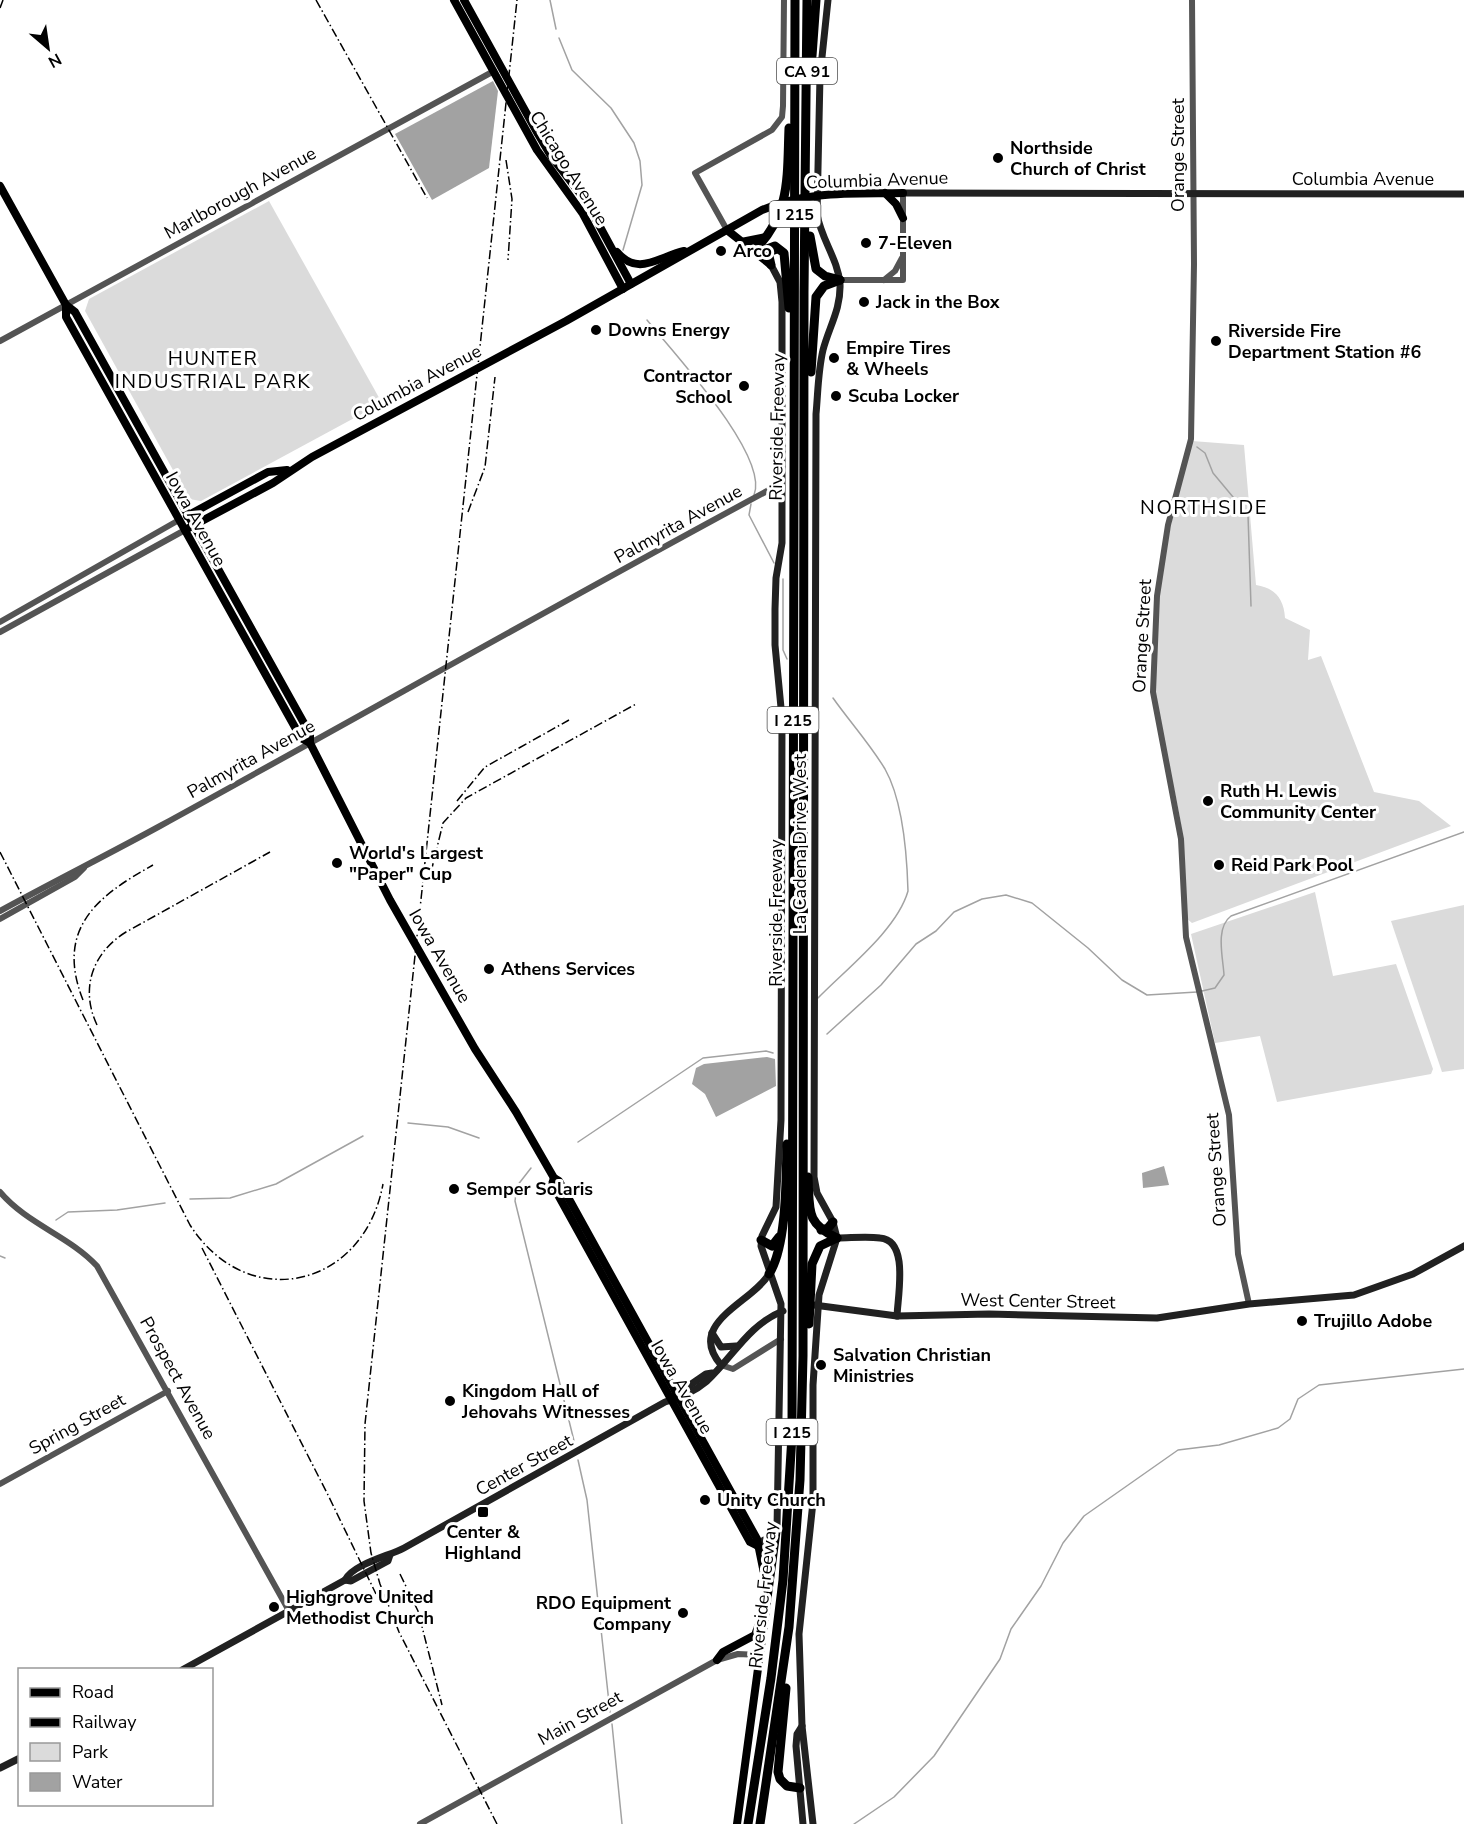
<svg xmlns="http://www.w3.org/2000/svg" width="1464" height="1824" font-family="'Nunito Sans',sans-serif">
  <rect width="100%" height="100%" fill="#fff"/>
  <g fill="#dbdbdb">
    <polygon points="269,201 382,403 201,501 189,499 85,311 89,299"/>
    <path d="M1192,441L1244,445L1256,585C1275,588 1284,599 1285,618L1310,630L1308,660L1321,656L1374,792L1419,801L1451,826L1192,923L1186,918C1185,892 1186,866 1183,841C1178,788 1157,737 1155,683C1152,600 1170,521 1192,441Z"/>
    <polygon points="1315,892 1333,976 1396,964 1433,1069 1431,1074 1277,1102 1260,1036 1215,1043 1191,934"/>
    <polygon points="1464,905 1464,1069 1442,1072 1391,921"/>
  </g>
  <g fill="#a2a2a2">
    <polygon points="493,81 498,91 489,168 432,200 395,134"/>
    <polygon points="767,1057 775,1059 776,1086 716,1117 705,1094 692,1084 696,1068 704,1064"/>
    <polygon points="1164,1166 1169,1185 1143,1188 1142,1173"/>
  </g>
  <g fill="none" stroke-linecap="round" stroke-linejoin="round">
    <g stroke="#a2a2a2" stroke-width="1.5">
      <polyline points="550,0 556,29"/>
      <polyline points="559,38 572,70 611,108 634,143 640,161 642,185 623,250"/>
      <path d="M647,320C672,351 770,456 754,495"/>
      <polyline points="1197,447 1205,453 1213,473 1248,515 1251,606"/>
      <polyline points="751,504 749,515 774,563"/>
      <polyline points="783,579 783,650 787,659"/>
      <path d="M1202,991L1215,988L1224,975C1223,957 1215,928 1231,916L1464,832"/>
      <path d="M818,998C846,969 897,930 908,891C907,855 903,801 885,769C870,744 850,722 833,698"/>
      <polyline points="827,1034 881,985 916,944 936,931 954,912 982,899 1006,895 1032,903 1088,948 1122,980 1147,995 1197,992"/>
      <polyline points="408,1123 448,1127 479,1138"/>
      <polyline points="578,1142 703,1058 766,1051 773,1053"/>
      <polyline points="531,1168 517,1186 515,1201 575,1445"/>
      <polyline points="190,1199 230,1198 276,1184 363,1136"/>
      <polyline points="56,1220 68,1212 117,1210 165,1203"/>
      <polyline points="0,1256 5,1258"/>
      <polyline points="578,1460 587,1500 610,1712"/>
      <polyline points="612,1724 622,1824"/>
      <polyline points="854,1824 894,1797 934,1756 1000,1659 1011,1629 1041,1586 1063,1543 1084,1516 1178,1450 1219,1445 1278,1428 1290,1419 1298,1399 1319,1385 1464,1369"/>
    </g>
    <g stroke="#545454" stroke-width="6">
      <polyline points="1192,0 1194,264 1191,439 1168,525 1157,596 1153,692 1181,839 1186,937 1229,1115 1238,1254 1249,1304"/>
      <polyline points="727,230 695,173 772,130 782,117 783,106 784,0"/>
      <polyline points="840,280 903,280 903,193"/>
      <polyline points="884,280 895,271 902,258"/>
      <polyline points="0,341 494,71"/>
      <polyline points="0,622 179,520"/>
      <polyline points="0,632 185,530"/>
      <path d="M0,911C53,882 107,855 160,826C368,712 573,595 782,483"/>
      <polyline points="0,919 75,877 84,868"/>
      <path d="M0,1192C27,1224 69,1236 97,1266L289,1611"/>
      <polyline points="721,1365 733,1369 781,1339"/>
      <polyline points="0,1484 168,1391"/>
      <polyline points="420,1824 717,1660 738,1654 760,1655"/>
    </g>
    <g stroke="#212121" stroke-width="7">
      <polyline points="903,193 1464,194"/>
      <path d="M837,1238C851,1238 866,1236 880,1238C909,1240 898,1294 897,1316"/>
      <polyline points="814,1305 897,1316 989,1314 1157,1318 1249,1304 1354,1295 1413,1274 1464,1246"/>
      <polyline points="712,1333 721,1347 736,1346"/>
      <path d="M721,1365C685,1323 752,1303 769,1274"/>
      <polyline points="674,1396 706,1374 712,1373"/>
      <polyline points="756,1545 771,1536 777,1528 781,1304 761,1246 762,1236 776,1207 781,1120 782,718 775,645 775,609 776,578 782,543 782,302 780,282 771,265"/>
      <path d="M345,1580C353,1564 389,1556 404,1548L665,1402C681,1397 694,1392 707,1381C732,1358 749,1324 783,1311"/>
      <polyline points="182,1670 345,1580 351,1581 388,1561 390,1555"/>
      <polyline points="802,1726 797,1734 796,1746 803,1824"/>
      <polyline points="0,1768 20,1758"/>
      <path d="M813,1824L802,1726L799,1634L813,1502V1385L819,1295L837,1238L833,1222L817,1193L814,1177L816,414C818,393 818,371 823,350C829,327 841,309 840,284C838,259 821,239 817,214L820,76L828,0"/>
    </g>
    <g stroke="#000" stroke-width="8">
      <polyline points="454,0 537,150 583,214 623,289"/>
      <polyline points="464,0 538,134 551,156 586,201 631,284"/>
      <polyline points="0,186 66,305 75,312 310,734 310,743 390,900 475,1049 516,1112 554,1178 559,1181 757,1539 768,1593"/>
      <polyline points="885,193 896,204 903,218"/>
      <polyline points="727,230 771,265"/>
      <path d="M617,252C638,277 658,257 684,251"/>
      <polyline points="66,305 66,317 301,738 310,743"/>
      <polyline points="187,516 268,472 287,470"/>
      <path d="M185,530L273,483L312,457L566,321L762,210C809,190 854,194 903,193"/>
      <polyline points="554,1178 552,1184 750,1542 756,1545"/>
      <polyline points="717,1660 723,1652 755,1635 760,1621"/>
      <polyline points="737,1824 777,1528"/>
    </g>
    <g stroke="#000" stroke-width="9">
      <polyline points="812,56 816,0"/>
      <polyline points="810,236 816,269 825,276 840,280"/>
      <polyline points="744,242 764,238"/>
      <path d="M754,251C791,214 787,177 789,128"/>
      <polyline points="759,252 775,246 784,253 789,308"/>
      <polyline points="771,265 768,252 777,249"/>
      <polyline points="811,372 816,297 824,286 840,280"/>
      <path d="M808,1177C810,1210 805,1223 837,1238"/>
      <polyline points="821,1230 828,1228 833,1222"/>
      <polyline points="761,1240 772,1246 779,1237"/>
      <path d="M769,1274C787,1246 786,1178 787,1144"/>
      <polyline points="809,1324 812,1264 820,1246 837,1238"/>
      <polyline points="786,1688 778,1772 780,1779 787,1786 800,1788"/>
      <polyline points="748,1824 771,1678 783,1580 792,1436 795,0"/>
      <polyline points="760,1824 789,1627 800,1480 803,1356 804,292 807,0"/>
    </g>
    <g stroke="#000" stroke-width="1.5" stroke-dasharray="9 3 1.5 3" stroke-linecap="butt">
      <polyline points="316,0 427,198"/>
      <polyline points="0,8 3,0"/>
      <polyline points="506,160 512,199 508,260"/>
      <polyline points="468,512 485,467 495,377"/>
      <polyline points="457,801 485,767 569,720"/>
      <path d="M0,852L190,1225C248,1315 364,1288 383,1184"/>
      <polyline points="431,872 443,823 466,798 636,704"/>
      <path d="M83,1000C55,929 97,896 153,865"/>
      <path d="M97,1025C80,989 92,953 126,932L270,852"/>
      <polyline points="202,1248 328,1495 376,1594"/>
      <polyline points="400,1574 418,1611 442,1705"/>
      <polyline points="497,1824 399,1632 380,1584 371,1553 364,1501 365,1424 517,0"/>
    </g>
  </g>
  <g fill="#000" stroke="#fff" stroke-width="2">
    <circle cx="998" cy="158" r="6"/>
    <circle cx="866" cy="243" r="6"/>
    <circle cx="721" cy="251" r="6"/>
    <circle cx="864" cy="302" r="6"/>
    <circle cx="596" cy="330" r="6"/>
    <circle cx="1216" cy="341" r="6"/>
    <circle cx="834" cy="358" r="6"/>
    <circle cx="744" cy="386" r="6"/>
    <circle cx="836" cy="396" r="6"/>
    <circle cx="1208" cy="801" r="6"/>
    <circle cx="337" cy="863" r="6"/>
    <circle cx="1219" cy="865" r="6"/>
    <circle cx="489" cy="969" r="6"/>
    <circle cx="454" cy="1189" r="6"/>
    <circle cx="1302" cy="1321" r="6"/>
    <circle cx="821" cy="1365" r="6"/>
    <circle cx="450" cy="1401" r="6"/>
    <circle cx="705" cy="1500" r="6"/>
    <rect x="477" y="1506" width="12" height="12" rx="3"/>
    <circle cx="274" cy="1607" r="6"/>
    <circle cx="683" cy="1613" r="6"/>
  </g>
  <g text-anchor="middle" stroke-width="6" stroke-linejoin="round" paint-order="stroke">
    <g fill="#fff" stroke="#4c4c4c" stroke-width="1.5">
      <rect x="777" y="58" width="60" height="26" rx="4.5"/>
      <rect x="769.5" y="201" width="51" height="26" rx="4.5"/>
      <rect x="767.5" y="707" width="51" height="26" rx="4.5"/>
      <rect x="766.5" y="1419" width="51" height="26" rx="4.5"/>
    </g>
    <g font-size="16" font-weight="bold" fill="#000">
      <text x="807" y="77">CA 91</text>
      <text x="795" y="220">I 215</text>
      <text x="793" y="726">I 215</text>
      <text x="792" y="1438">I 215</text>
    </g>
    <g font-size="18" font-weight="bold" fill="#000" stroke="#fff" text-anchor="start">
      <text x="1010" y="154">Northside<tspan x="1010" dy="21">Church of Christ</tspan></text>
      <text x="878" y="249">7-Eleven</text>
      <text x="733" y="257">Arco</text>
      <text x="876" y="308">Jack in the Box</text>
      <text x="608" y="336">Downs Energy</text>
      <text x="1228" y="337">Riverside Fire<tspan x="1228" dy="21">Department Station #6</tspan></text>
      <text x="846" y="354">Empire Tires<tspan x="846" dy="21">&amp; Wheels</tspan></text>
      <text x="732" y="382" text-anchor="end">Contractor<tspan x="732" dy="21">School</tspan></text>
      <text x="848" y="402">Scuba Locker</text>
      <text x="1220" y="797">Ruth H. Lewis<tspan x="1220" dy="21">Community Center</tspan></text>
      <text x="349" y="859">World's Largest<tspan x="349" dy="21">"Paper" Cup</tspan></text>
      <text x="1231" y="871">Reid Park Pool</text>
      <text x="501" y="975">Athens Services</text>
      <text x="466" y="1195">Semper Solaris</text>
      <text x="1314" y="1327">Trujillo Adobe</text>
      <text x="833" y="1361">Salvation Christian<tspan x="833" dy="21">Ministries</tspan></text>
      <text x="462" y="1397">Kingdom Hall of<tspan x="462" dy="21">Jehovahs Witnesses</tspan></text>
      <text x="717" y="1506">Unity Church</text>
      <text x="483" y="1538" text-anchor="middle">Center &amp;<tspan x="483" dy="21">Highland</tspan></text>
      <text x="286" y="1603">Highgrove United<tspan x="286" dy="21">Methodist Church</tspan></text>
      <text x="671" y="1609" text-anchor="end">RDO Equipment<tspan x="671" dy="21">Company</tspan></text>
    </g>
    <g font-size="18" fill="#000" stroke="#fff">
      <text transform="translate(1178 155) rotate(-90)" y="6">Orange Street</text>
      <text transform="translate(569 168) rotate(58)" y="6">Chicago Avenue</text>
      <text x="1363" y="185">Columbia Avenue</text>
      <text transform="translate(877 180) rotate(-2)" y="6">Columbia Avenue</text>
      <text transform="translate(240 193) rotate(-29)" y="6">Marlborough Avenue</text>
      <text transform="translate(417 383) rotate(-28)" y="6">Columbia Avenue</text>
      <text transform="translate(777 427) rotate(-89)" y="6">Riverside Freeway</text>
      <text transform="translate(196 519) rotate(61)" y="6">Iowa Avenue</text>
      <text transform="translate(678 524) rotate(-29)" y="6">Palmyrita Avenue</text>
      <text transform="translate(1142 636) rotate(-87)" y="6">Orange Street</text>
      <text transform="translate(251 759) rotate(-29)" y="6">Palmyrita Avenue</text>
      <text transform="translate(800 844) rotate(-90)" y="6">La Cadena Drive West</text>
      <text transform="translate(776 913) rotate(-90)" y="6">Riverside Freeway</text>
      <text transform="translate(440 956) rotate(60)" y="6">Iowa Avenue</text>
      <text transform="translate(1216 1170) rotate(-94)" y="6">Orange Street</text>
      <text transform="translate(1038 1301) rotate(1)" y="6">West Center Street</text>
      <text transform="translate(178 1378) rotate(61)" y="6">Prospect Avenue</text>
      <text transform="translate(682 1387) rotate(60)" y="6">Iowa Avenue</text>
      <text transform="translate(77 1424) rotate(-29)" y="6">Spring Street</text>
      <text transform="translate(524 1465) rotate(-29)" y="6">Center Street</text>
      <text transform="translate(763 1595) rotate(-84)" y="6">Riverside Freeway</text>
      <text transform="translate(580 1718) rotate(-29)" y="6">Main Street</text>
    </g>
    <g font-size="20" letter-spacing="1.5" fill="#000" stroke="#fff">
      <text x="213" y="365">HUNTER<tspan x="213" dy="23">INDUSTRIAL PARK</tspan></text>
      <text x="1204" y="514">NORTHSIDE</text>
    </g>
  </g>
  <rect x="18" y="1668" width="195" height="138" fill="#ffffff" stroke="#999999" stroke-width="1.5"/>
  <rect x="30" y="1688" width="30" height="9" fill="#000000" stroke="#999999" stroke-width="1.5"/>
  <text x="72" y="1698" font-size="18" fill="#000000">Road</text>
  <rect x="30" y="1718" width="30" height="9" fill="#000000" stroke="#999999" stroke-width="1.5"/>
  <text x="72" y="1728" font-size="18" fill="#000000">Railway</text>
  <rect x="30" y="1743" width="30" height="18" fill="#dbdbdb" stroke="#999999" stroke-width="1.5"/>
  <text x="72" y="1758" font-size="18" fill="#000000">Park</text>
  <rect x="30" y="1773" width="30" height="18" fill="#a2a2a2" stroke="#999999" stroke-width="1.5"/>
  <text x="72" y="1788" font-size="18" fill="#000000">Water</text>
  <g transform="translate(48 48) rotate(151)" stroke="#ffffff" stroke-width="4.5" paint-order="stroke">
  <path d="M0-4.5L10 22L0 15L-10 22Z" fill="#000000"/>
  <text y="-9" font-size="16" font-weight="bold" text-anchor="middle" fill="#000000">N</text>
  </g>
</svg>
